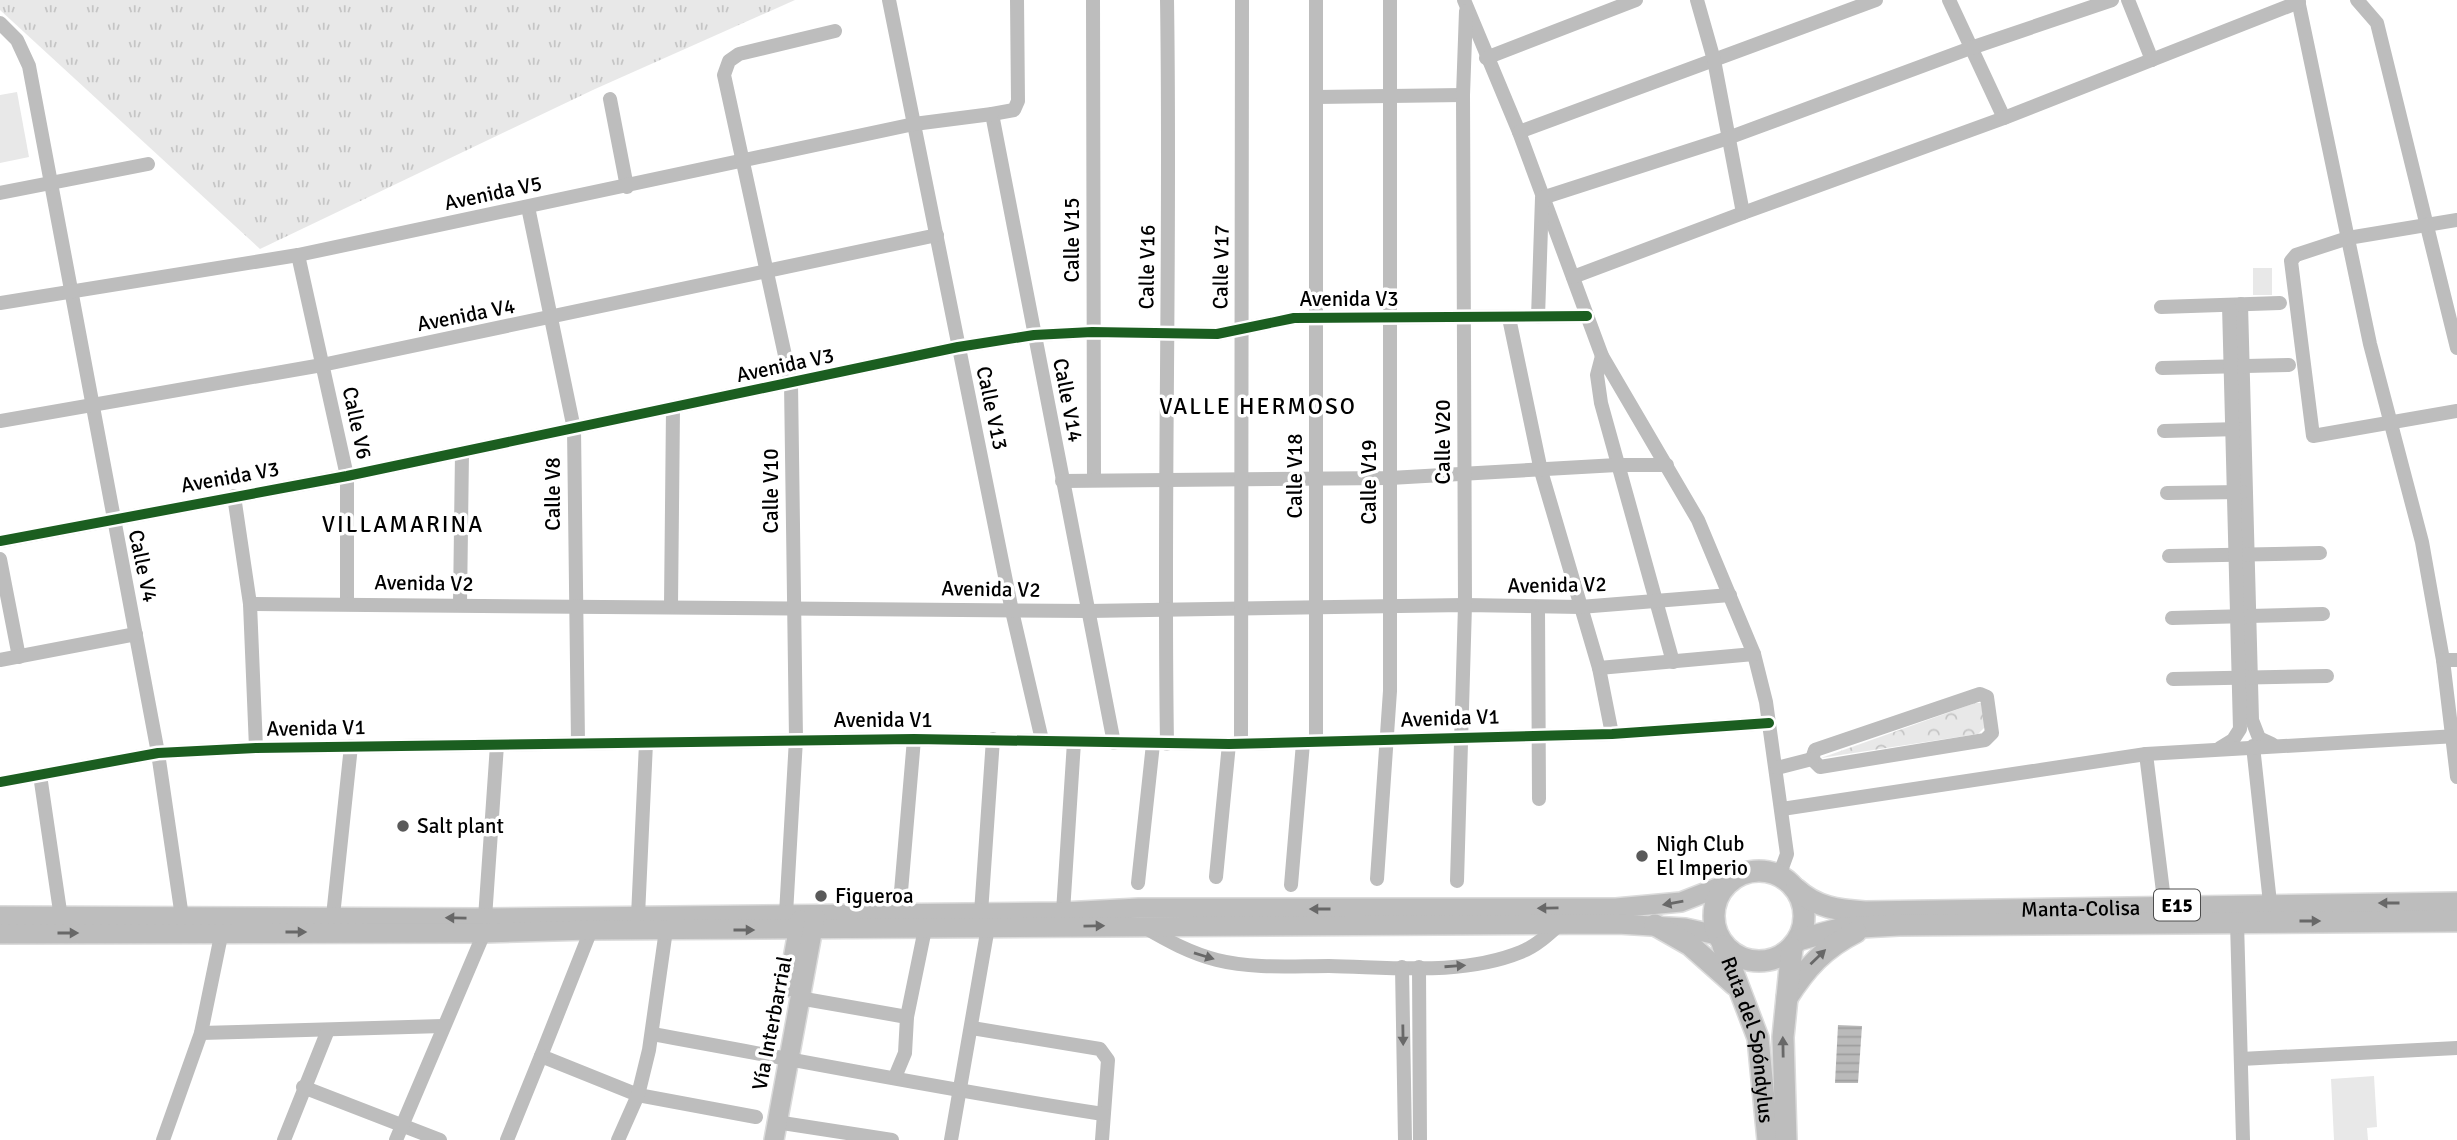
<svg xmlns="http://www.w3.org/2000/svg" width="2457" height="1140" font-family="Signika,sans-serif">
  <defs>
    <pattern id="grass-tufts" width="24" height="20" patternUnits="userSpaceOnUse" patternTransform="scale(1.75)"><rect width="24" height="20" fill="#e8e8e8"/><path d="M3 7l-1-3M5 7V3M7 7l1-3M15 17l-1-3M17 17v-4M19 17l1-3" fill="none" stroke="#c5c5c5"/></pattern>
    <pattern id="park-crowns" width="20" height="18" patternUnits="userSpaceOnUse" patternTransform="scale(1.75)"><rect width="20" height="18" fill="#e8e8e8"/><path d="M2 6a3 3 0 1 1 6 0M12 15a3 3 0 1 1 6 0" fill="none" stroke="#c5c5c5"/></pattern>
    <pattern id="water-rules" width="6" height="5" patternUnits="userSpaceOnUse" patternTransform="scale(1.75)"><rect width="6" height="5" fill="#bababa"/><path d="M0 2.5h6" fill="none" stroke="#9e9e9e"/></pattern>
  </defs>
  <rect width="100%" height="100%" fill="#fff"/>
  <polygon fill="url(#grass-tufts)" points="0,0 795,0 595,89 260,249 0,10"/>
  <polygon fill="url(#park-crowns)" points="1975,703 1981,703 1985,727 1978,734 1821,758"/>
  <g fill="#e8e8e8">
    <polygon points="17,92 29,157 0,163 0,95"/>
    <rect x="2253" y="268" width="19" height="27"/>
    <polygon points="2374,1076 2377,1127 2367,1128 2368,1140 2334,1140 2331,1079"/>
  </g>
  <polygon fill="url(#water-rules)" points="1838,1025 1862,1026 1858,1083 1835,1083"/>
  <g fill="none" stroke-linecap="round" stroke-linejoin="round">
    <g stroke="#dbdbdb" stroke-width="22">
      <g id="major">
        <polyline points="0,916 485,918 1063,912 1139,908 1616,908 1681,902 1727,884"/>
        <polyline points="0,934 484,933 591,930 1618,924 1685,928 1717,935"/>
        <polyline points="788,987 800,920"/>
        <polyline points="774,1140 815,917"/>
      </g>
    </g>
    <g stroke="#dbdbdb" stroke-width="24">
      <g id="highway">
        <circle cx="1759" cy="916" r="45"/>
        <path id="s1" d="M1796,889C1817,908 1838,910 1865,912L2457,903"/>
        <polyline points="1655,925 1690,945 1735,985"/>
        <polyline points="1798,940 1843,928 1899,925 2457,921"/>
        <path id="s2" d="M1723,946L1758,1038L1768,1140"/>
        <path d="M1787,998C1806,968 1824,948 1856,932"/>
        <polyline points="1786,1140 1783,1037 1792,948"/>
      </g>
    </g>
    <g stroke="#bdbdbd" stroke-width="14">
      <polyline points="889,0 1012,611 1042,740"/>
      <polyline points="1017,0 1018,101 1014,110 992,114 1114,743"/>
      <polyline points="1093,0 1094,480"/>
      <path d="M1167,0C1171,248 1163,496 1167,744"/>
      <polyline points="1464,0 1519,132 1602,356 1698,520 1754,654 1766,702 1787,854 1779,876"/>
      <polyline points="1949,0 2004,118"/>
      <polyline points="2128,0 2152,60"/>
      <polyline points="2298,0 2370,344 2422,542 2443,660 2457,777"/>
      <polyline points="2357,0 2377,23 2457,348"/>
      <polyline points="0,23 17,40 29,66 158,753 182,917"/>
      <polyline points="1486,58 1636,0"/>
      <polyline points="1317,97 1463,95"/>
      <polyline points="610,99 627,187"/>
      <polyline points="1519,132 1876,0"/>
      <polyline points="0,193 148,164"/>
      <polyline points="528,207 574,429 578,742"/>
      <polyline points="1743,213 2004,118 2299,2"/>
      <polyline points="2457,220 2348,238 2296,255 2291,261 2313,436 2457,411"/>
      <polyline points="298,255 347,476 347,604"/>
      <polyline points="1573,277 1743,213 1714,60 1697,0"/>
      <polyline points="0,303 298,255 914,124 992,114"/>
      <polyline points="2241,304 2252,720 2259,738 2272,744"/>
      <polyline points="2161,307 2280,303"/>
      <polyline points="1538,317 1542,198 1728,138 1968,49 2112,0"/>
      <polyline points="1509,318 1541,471 1599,668 1612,734"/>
      <polyline points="1602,356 1597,375 1601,403 1673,662"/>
      <polyline points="2162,368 2289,365"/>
      <polyline points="0,421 322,365 937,235"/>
      <polyline points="2164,431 2239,429"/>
      <polyline points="1062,481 1390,478 1617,465 1667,465"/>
      <polyline points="2167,493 2242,492"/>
      <polyline points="234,496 250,604 256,748"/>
      <polyline points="0,541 347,476 958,347 1034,335 1092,332 1217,334 1294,318 1587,316"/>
      <polyline points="2169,556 2320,553"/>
      <polyline points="0,559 19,657"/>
      <polyline points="250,604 1088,611 1465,605 1580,607 1730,595"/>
      <polyline points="460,604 462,453"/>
      <polyline points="671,606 673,408"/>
      <polyline points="1538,608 1539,799"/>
      <polyline points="2172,618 2323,614"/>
      <polyline points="0,660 136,634"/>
      <polyline points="2443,660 2457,660"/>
      <polyline points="1599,668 1754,654"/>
      <polyline points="2173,679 2327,676"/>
      <polygon points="1980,694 1987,697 1992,733 1985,740 1820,767 1812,759 1815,750"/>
      <polyline points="1316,742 1316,0"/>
      <polyline points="1241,744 1242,0"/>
      <polyline points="2253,746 2271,912"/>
      <polyline points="2220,748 2233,740 2240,729 2229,305"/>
      <polyline points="2146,754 2166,916"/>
      <polyline points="1777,768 1812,759"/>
      <polyline points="40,775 61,918"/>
      <polyline points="0,782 158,753 256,748 914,739 1229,744 1612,734 1769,723"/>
      <polyline points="1782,809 2146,754 2457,736"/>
      <polyline points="1216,877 1229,744"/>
      <polyline points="1377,879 1390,691 1390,0"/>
      <polyline points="1457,881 1465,605 1463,95 1466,11"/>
      <polyline points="1138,883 1153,744"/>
      <polyline points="1291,885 1303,743"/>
      <polyline points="1063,912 1074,742"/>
      <polyline points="981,913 993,739"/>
      <polyline points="786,914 796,739 791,383 724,75 729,61 739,54 835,31"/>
      <polyline points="899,915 914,739"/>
      <polyline points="333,916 351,746"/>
      <polyline points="638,916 646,743"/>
      <polyline points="485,918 497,745"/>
      <polyline points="2237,922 2243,1140"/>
      <path d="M1144,927C1168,941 1190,953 1217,960C1253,969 1292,966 1329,966C1391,967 1462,976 1521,952C1536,946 1548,935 1560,924"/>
      <polyline points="591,930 541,1056 638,1095 756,1117"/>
      <polyline points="1402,967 1405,1140"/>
      <polyline points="1419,967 1420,1140"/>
      <polyline points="799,998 907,1017"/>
      <polyline points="972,1028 1100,1049 1108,1060 1102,1140"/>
      <polyline points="201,1033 443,1026"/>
      <path d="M652,1034C802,1061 952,1091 1103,1114"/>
      <polyline points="2241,1059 2457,1048"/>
      <polyline points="895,1077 905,1053 907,1017 925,929"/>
      <polyline points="303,1087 440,1140"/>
      <polyline points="776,1122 892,1140"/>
      <polyline points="163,1140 201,1033 223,926"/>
      <polyline points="284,1140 328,1030"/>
      <polyline points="396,1140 484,933"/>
      <polyline points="507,1140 541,1056"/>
      <polyline points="618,1140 638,1095 649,1050 666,930"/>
      <polyline points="951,1140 988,927"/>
    </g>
    <use href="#major" stroke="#bdbdbd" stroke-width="19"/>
    <use href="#highway" stroke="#bdbdbd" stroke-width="21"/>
    <g stroke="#fff" stroke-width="15">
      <g id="cycleway">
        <polyline points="0,541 347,476 958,347 1034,335 1092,332 1217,334 1294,318 1587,316"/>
        <polyline points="0,782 158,753 256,748 914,739 1229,744 1612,734 1769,723"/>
      </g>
    </g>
    <use href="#cycleway" stroke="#1b5e20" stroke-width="10"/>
  </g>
  <defs><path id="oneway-solid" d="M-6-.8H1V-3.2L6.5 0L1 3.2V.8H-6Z" transform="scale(1.75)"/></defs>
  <g fill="#686868">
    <use href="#oneway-solid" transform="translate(1673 903) rotate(170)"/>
    <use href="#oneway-solid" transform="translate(2389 903) rotate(180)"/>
    <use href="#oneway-solid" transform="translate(1548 908) rotate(179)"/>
    <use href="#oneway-solid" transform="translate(1320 909) rotate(180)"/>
    <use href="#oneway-solid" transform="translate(456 918) rotate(-179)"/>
    <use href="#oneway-solid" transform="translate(2310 921)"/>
    <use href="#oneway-solid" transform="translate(1094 926) rotate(-1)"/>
    <use href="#oneway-solid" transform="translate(744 930)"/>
    <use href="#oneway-solid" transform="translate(296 932)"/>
    <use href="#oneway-solid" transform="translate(68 933)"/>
    <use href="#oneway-solid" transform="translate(1204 956) rotate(17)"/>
    <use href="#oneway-solid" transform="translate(1818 957) rotate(-44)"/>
    <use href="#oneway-solid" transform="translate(1455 966) rotate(-4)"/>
    <use href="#oneway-solid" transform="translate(1403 1035) rotate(89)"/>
    <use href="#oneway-solid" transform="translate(1783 1047) rotate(-91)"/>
  </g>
  <g fill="#595959" stroke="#fff" stroke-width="2.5">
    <circle cx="403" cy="826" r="7"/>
    <circle cx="1642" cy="856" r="7"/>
    <circle cx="821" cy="896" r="7"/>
  </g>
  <g text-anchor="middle" stroke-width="7" stroke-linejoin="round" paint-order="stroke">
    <rect fill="#fff" stroke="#4c4c4c" stroke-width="2" x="2154" y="889.5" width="46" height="31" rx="5"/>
    <g font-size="19" font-weight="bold" fill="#000">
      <text x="2177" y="912">E15</text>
    </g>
    <g font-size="21" fill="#000" stroke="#fff">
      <text transform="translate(493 193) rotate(-12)" y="7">Avenida V5</text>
      <text transform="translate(1072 240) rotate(-90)" y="7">Calle V15</text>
      <text transform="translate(1147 267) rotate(-89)" y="7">Calle V16</text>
      <text transform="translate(1221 267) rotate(-89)" y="7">Calle V17</text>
      <text x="1349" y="306">Avenida V3</text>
      <text transform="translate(466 315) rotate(-11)" y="7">Avenida V4</text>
      <text transform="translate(785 365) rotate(-12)" y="7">Avenida V3</text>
      <text transform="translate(1068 400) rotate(79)" y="7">Calle V14</text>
      <text transform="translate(992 408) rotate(78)" y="7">Calle V13</text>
      <text transform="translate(357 423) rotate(78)" y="7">Calle V6</text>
      <text transform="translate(1443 442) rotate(-90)" y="7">Calle V20</text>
      <text transform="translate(1295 476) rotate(-90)" y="7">Calle V18</text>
      <text transform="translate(230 477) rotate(-10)" y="7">Avenida V3</text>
      <text transform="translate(1369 482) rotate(-90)" y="7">Calle V19</text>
      <text transform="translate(771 491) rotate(-90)" y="7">Calle V10</text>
      <text transform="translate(553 494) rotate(-90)" y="7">Calle V8</text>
      <text transform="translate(143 566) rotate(78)" y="7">Calle V4</text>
      <text transform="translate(424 583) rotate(1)" y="7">Avenida V2</text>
      <text transform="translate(1557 585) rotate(-1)" y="7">Avenida V2</text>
      <text transform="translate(991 589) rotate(1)" y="7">Avenida V2</text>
      <text transform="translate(1450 718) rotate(-2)" y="7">Avenida V1</text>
      <text x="883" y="727">Avenida V1</text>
      <text transform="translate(316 728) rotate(-1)" y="7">Avenida V1</text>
      <text dy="7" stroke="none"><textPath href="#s1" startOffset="290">Manta-Colisa</textPath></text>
      <text transform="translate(772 1023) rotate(-79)" y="7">Vía Interbarrial</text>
      <text dy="7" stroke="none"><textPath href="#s2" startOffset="98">Ruta del Spóndylus</textPath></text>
    </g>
    <g font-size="21" fill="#000" stroke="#fff" text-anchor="start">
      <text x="417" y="833">Salt plant</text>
      <text x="1656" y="851">Nigh Club<tspan x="1656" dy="24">El Imperio</tspan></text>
      <text x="835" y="903">Figueroa</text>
    </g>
    <g font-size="23" letter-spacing="2" fill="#000" stroke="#fff">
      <text x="1258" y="414">VALLE HERMOSO</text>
      <text x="403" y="532">VILLAMARINA</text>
    </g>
  </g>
</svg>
